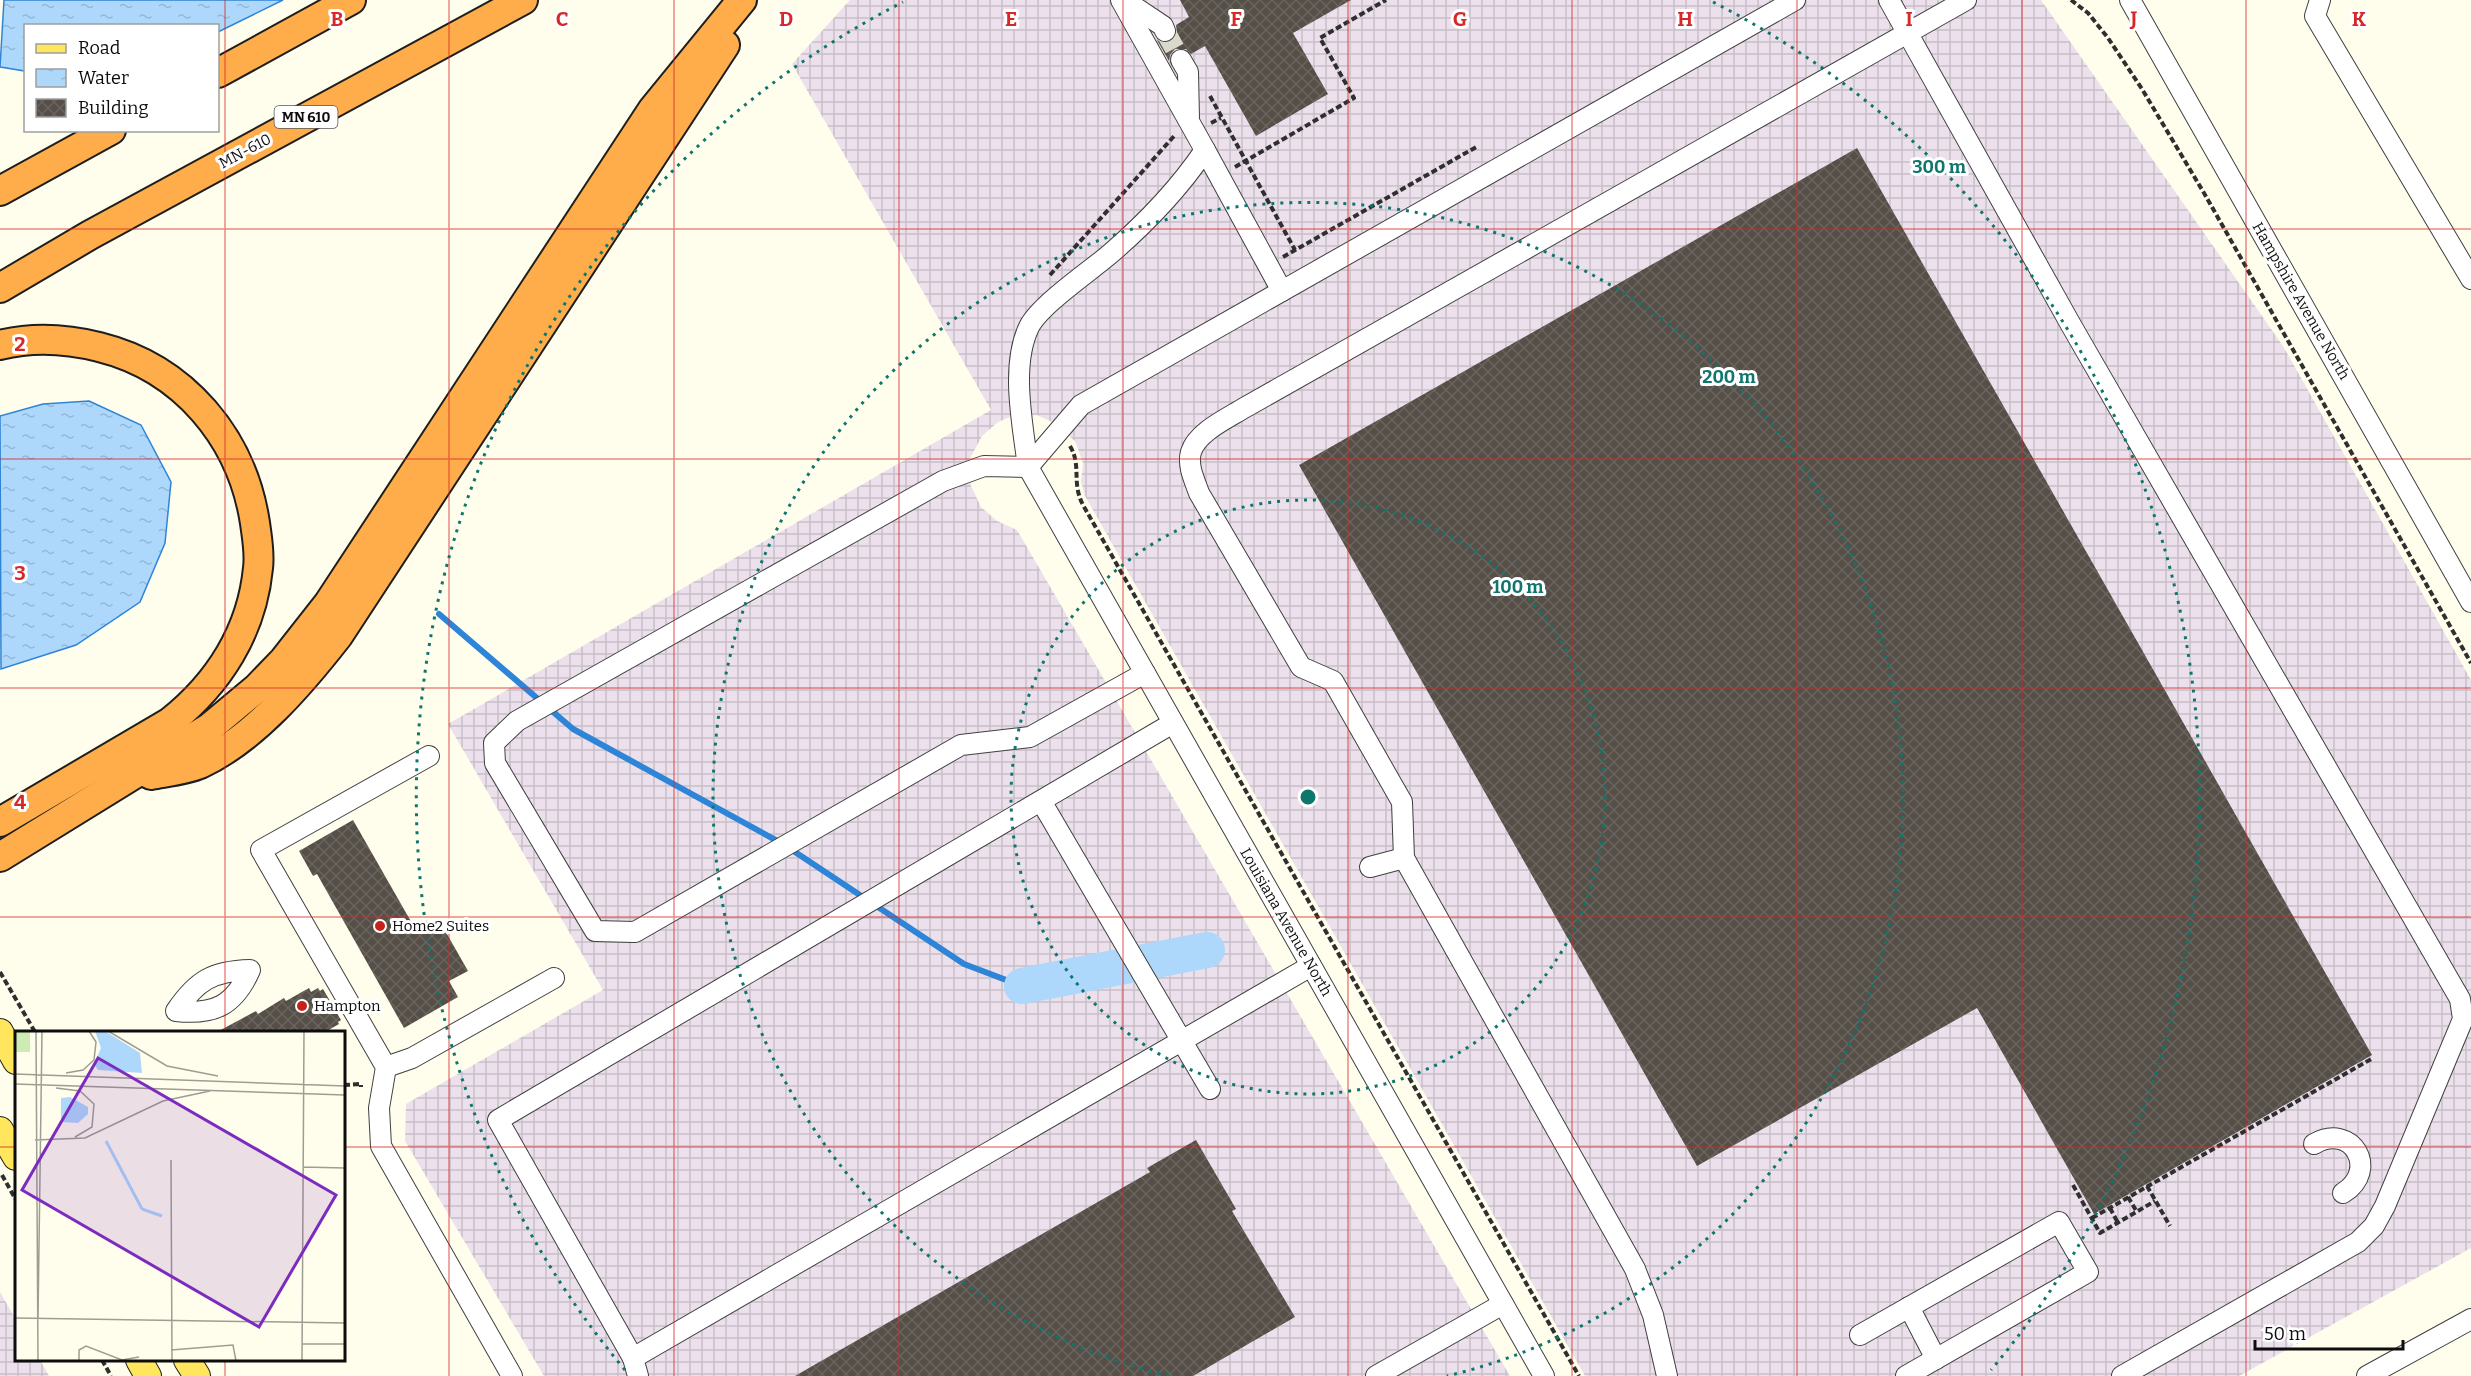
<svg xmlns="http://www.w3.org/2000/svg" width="2471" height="1376" font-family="Bitter,serif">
  <defs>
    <pattern id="industrial-grid" width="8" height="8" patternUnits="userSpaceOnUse" patternTransform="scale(1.5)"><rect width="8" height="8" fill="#ece0ec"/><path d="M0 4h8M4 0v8" fill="none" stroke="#c9bfc9"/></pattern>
    <pattern id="water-ripples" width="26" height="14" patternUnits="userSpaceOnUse" patternTransform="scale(1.5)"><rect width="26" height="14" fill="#add7fb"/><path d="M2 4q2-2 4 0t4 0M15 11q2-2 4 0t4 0" fill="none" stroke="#94b7d6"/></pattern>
    <pattern id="building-cross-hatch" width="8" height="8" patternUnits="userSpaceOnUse" patternTransform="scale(1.5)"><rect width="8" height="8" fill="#564f48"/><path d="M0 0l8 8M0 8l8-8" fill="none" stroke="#69645e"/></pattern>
  </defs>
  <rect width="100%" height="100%" fill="#fffdec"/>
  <g fill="url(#industrial-grid)">
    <polygon points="850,0 2041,0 2283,346 2471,680 2471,1248 2239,1376 1585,1376 1085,496 1081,481 1083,463 1075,441 1052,422 1037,415 1010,417 998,422 982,436 968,462 971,486 981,507 997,521 1017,530 1510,1376 544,1376 405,1141 406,1104 603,990 448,724 991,410 792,64"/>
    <polygon points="0,1292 16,1320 16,1360 40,1360 49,1376 0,1376"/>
  </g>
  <g fill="url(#water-ripples)" stroke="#2e85d7" stroke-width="1.5">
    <polygon points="4,0 283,0 218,32 218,26 26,26 25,71 0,67"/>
    <polygon points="89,401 141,425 171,482 165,543 140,602 76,645 1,669 0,416 43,404"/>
  </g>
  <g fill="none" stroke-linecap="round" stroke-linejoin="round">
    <g stroke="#2e85d7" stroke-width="6">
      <polyline points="439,614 573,729 781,843"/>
      <polyline points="789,848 964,964 1022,986"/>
    </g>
    <polyline stroke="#add7fb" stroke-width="36" points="1022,986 1207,950"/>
  </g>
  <g fill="url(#building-cross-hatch)">
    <polygon points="1180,0 1351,0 1293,33 1328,94 1256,136 1205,46 1191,54 1186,49 1175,49 1170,55 1169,61 1157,40 1163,43 1170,42 1177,33 1176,25 1189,17"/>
    <polygon points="1857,148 2372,1055 2094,1214 1977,1008 1697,1166 1299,465"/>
    <polygon points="353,820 417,932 439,920 468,971 449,981 458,997 404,1028 317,874 313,876 299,851"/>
    <polygon points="309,988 311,992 318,988 320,991 323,989 341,1020 338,1022 339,1024 325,1032 217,1032 256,1011 258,1014 284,998 286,1001"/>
    <polygon points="1196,1140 1236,1209 1232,1211 1295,1317 1193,1376 795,1376 1150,1172 1147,1168"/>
  </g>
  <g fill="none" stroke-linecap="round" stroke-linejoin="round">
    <polyline stroke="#dbd9cb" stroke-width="20" stroke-dasharray="20 10" stroke-linecap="butt" points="1165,31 1181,60"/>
    <g stroke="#404040" stroke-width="22">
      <g id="minor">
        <polyline points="1121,0 1205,150"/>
        <polyline points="1124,0 1163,26 1165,31"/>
        <polyline points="1889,0 2071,325 2460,999 2463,1019 2385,1206 2374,1226 2358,1242 2122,1376"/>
        <polyline points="2130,0 2471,602"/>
        <polyline points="2320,0 2315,16 2471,279"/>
        <polyline points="1181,60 1188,72 1189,119"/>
        <path d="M1282,291L1205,150C1178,190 1146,223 1110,254C1089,272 1040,305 1029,327C1010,366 1023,426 1028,467L1544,1376"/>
        <polyline points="1028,467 984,466 943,481 517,721 494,743 495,763 595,931 635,932 961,745 1030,737 1145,673"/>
        <polyline points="1028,467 1081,405 1795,0"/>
        <polyline points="429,756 261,850 386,1067 379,1108 381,1146 512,1376"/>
        <polyline points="1041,801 1210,1089"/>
        <polyline points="1370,867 1404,858"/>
        <path d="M250,970C234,1006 214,1015 176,1011C197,980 213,971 250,970Z"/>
        <polyline points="386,1067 412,1058 554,978"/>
        <path d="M2314,1144C2352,1122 2380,1170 2343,1193"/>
        <polyline points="1909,1307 1936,1359"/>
        <polyline points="1860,1335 2059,1222 2088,1272 1906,1376"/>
        <polyline points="633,1358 498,1120 1173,723"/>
        <polyline points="638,1376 633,1358 1311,966"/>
        <polyline points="1376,1376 1503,1304"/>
        <path d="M1667,1376L1653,1315L1635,1269L1404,858L1402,802L1333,681L1301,667L1199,493C1195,481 1187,466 1191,452C1197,432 1228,418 1244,408L1966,0"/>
        <polyline points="2367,1376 2471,1319"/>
      </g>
    </g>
    <g stroke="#1e1e1e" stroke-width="28">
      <g id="major">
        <polyline points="0,1032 16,1061"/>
        <polyline points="0,1130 16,1157"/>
        <polyline points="139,1360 148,1376"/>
        <polyline points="187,1360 197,1376"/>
      </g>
    </g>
    <g stroke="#1e1e1e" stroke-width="32">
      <g id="highway">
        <polyline points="218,73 351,0"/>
        <polyline points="0,191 111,130"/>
        <polyline points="0,288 90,235 523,0"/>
        <path d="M0,345C32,337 67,339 99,347C184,368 242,438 255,523C257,538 260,553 258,568C252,631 219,683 170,722L0,822"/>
        <path d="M151,775C167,772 186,770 200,764C254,739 302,682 338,636L725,45"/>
        <polyline points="0,857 209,728 257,688 284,660 328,604 653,109 742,0"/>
      </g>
    </g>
    <g stroke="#2f2f2f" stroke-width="4" stroke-dasharray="6 3" stroke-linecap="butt">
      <polyline points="2071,0 2088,13 2108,38 2142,89 2204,193 2471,663"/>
      <polyline points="1210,96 1295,250"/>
      <polyline points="1211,123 1221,118"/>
      <polyline points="1235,167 1354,98 1320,38 1386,0"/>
      <polyline points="1283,257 1478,146"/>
      <polyline points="1050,275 1175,135"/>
      <path d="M1070,446C1082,466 1071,482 1083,505L1579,1376"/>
      <polyline points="0,972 35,1032"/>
      <polyline points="344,1085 361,1084 361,1087"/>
      <polyline points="2,1175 16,1200"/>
      <polyline points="2073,1185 2100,1233 2155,1201"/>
      <polyline points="2147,1186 2170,1226"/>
      <polyline points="2128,1197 2137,1212"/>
      <polyline points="2110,1208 2118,1223"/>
      <polyline points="2092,1218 2373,1058"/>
      <polyline points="102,1360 111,1376"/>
    </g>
    <use href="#minor" stroke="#fff" stroke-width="20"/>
    <use href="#major" stroke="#ffe65c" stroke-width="26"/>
    <use href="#highway" stroke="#ffad4a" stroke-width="28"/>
  </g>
  <path fill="none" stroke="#d62828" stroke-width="1.5" stroke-opacity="0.55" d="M225,0V1032M449,0V1376M674,0V1376M899,0V1376M1123,0V1376M1348,0V1376M1572,0V1376M1797,0V1376M2022,0V1376M2246,0V1376M0,229H2471M0,459H2471M0,688H2471M0,917H2471M0,1147H16M344,1147H2471M225,1360V1376"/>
  <g fill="none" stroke="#0f766e" stroke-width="3" stroke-dasharray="3 6">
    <circle cx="1308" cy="797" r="297"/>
    <path d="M1169 1376A595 595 0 1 1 1447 1376"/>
    <path d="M625 1370A892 892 0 0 1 903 2M1713 2A892 892 0 0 1 1991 1370"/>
  </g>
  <g fill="#c7211a" stroke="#fff" stroke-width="2">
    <circle cx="380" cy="926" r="6"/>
    <circle cx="302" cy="1006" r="6"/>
  </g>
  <g text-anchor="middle" stroke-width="6" stroke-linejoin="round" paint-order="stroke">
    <rect fill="#fff" stroke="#565656" stroke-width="1.5" x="274.5" y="106" width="63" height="22" rx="4.5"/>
    <g font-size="14" font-weight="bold" fill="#0d0d0d">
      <text x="306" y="122">MN 610</text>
    </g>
    <g font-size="15" fill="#0d0d0d" stroke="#fff">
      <text transform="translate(245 151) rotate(-28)" y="5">MN-610</text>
      <text transform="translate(2301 301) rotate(60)" y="5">Hampshire Avenue North</text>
      <text transform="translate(1286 922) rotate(60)" y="5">Louisiana Avenue North</text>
    </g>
    <g font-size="15" fill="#0d0d0d" stroke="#fff" text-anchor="start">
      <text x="392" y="931">Home2 Suites</text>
      <text x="314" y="1011">Hampton</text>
    </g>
  </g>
  <g transform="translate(15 1031)">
    <rect width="330" height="330" fill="#fffdec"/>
    <path d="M0,0H15V21H0Z" fill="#ccecb3"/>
    <path d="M80,0H90L125,22L127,42L83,39L79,33L86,17ZM55,66L73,76V83L63,92L46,91V67Z" fill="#add7fb"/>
    <path fill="none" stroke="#add7fb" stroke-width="3" d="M91,110L127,178M127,178L147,185"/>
    <path fill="none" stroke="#9e9d93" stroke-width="1.5" d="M21,0L23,330M93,0L152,35L203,45M51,42L68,39L79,29L81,11L74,0M0,43L330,55M0,53L330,64M41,57L65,60L79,73L77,96L60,106M20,109L70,107L148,70L195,60M156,129L157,330M288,136L330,137M0,287L330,292M23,287L27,0M287,313H330M156,319L218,314L221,330M64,330V319L71,315L107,329L124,326M287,330L289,0"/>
    <path fill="#7b2cbf" fill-opacity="0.15" stroke="#7b2cbf" stroke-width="3" d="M83,27L321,164L244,296L7,159Z"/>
    <rect width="330" height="330" fill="none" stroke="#0d0d0d" stroke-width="3"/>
  </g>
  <g font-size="20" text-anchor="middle" font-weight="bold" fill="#d62828" stroke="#fff" stroke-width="6" stroke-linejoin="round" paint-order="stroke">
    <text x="337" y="26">B</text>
    <text x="562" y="26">C</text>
    <text x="786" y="26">D</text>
    <text x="1011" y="26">E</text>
    <text x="1236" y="26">F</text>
    <text x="1460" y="26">G</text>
    <text x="1685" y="26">H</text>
    <text x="1909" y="26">I</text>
    <text x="2134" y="26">J</text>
    <text x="2359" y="26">K</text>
    <text x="20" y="351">2</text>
    <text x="20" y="580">3</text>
    <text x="20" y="809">4</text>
  </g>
  <circle cx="1308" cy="797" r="9" fill="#0f766e" stroke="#fff" stroke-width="3"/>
  <g font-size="18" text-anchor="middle" font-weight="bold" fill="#0f766e" stroke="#fff" stroke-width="6" stroke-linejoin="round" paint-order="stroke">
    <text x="1939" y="173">300 m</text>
    <text x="1729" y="383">200 m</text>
    <text x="1518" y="593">100 m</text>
  </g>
  <rect x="24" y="24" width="195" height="108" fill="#ffffff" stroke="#9e9e9e" stroke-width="1.5"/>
  <rect x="36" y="44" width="30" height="9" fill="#ffe65c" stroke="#9e9e9e" stroke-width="1.5"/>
  <text x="78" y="54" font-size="18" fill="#0d0d0d">Road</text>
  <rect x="36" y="69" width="30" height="18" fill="url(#water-ripples)" stroke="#9e9e9e" stroke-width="1.5"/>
  <text x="78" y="84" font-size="18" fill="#0d0d0d">Water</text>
  <rect x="36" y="99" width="30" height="18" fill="url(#building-cross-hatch)" stroke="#9e9e9e" stroke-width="1.5"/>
  <text x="78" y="114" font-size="18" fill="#0d0d0d">Building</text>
  <path d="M2255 1340v9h148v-9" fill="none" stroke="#0d0d0d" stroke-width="3"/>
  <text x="2264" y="1340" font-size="18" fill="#0d0d0d" stroke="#ffffff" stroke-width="4.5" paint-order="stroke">50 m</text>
</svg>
